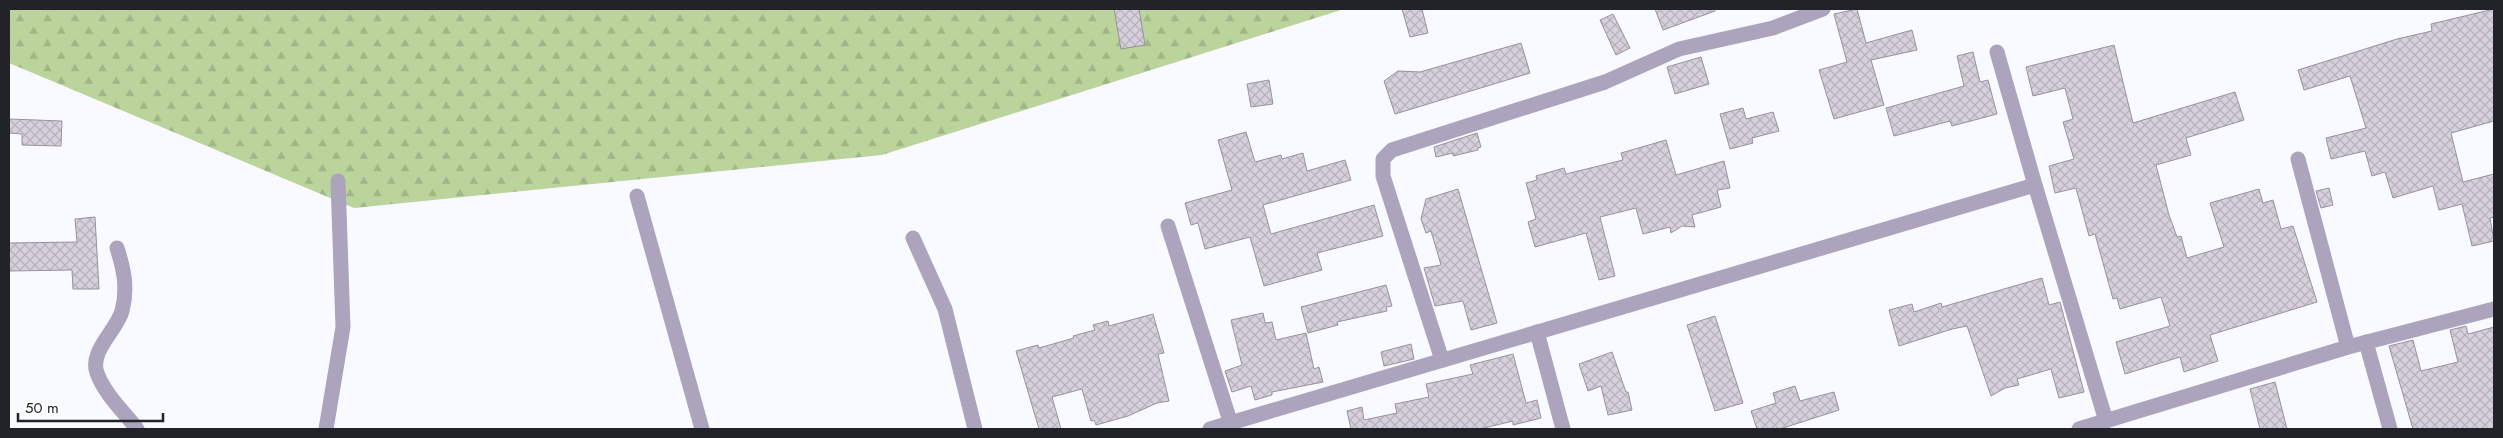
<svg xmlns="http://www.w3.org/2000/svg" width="2503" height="438" font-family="Jost,sans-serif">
  <defs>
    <pattern id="forest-firs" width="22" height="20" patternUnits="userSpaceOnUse" patternTransform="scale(1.25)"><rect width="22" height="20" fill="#bbd49c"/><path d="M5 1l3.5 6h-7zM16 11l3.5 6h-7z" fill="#a0b686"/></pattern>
    <pattern id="building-cross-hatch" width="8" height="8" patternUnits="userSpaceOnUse" patternTransform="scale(1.25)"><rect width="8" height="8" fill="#d5d0db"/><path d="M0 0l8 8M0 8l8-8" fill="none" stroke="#b7b2bc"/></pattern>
  </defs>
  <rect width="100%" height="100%" fill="#f9faff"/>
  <polygon fill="url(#forest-firs)" points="9,9 1344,9 882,155 354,208 9,63"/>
  <g fill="url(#building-cross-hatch)" stroke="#97929d">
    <polygon points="1114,9 1139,9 1145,45 1121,49"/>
    <polygon points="1402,9 1422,9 1428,33 1410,37"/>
    <polygon points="1655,9 1715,9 1715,11 1663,30"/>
    <polygon points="1857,9 1866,43 1912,30 1917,50 1871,60 1884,105 1834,119 1819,70 1847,62 1834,14"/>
    <polygon points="2494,9 2494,121 2451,133 2463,182 2494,174 2494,217 2490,218 2494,241 2472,246 2462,204 2439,210 2433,186 2393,198 2385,172 2372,176 2365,151 2331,159 2326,138 2366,128 2350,76 2304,90 2298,70 2397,39 2432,31 2431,24"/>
    <polygon points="1613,14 1630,48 1616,55 1600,20"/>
    <polygon points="1521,43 1530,73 1395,114 1384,81 1398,71 1420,72"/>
    <polygon points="2114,45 2133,123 2235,92 2244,120 2186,138 2191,155 2156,165 2169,215 2177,237 2181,236 2187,258 2224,247 2210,203 2259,189 2263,203 2273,200 2281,229 2293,226 2317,302 2210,335 2218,361 2184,372 2180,357 2125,374 2116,342 2170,326 2161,297 2120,309 2117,298 2113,299 2095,234 2089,236 2076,188 2055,193 2049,166 2074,159 2063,122 2073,119 2065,88 2033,96 2026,67"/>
    <polygon points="1973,52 1980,82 1988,80 1997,114 1952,126 1950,121 1894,136 1886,108 1964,86 1957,56"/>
    <polygon points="1701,57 1709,84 1675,94 1667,67"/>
    <polygon points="1269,80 1273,104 1251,107 1247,84"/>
    <polygon points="1743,108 1746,119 1773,112 1779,131 1752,138 1753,143 1730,149 1720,114"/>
    <polygon points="9,119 62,121 61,146 22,145 22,134 9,133"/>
    <polygon points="1246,132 1255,162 1281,155 1282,159 1303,153 1307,171 1345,160 1351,180 1263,205 1271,234 1374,205 1383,236 1317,253 1322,270 1264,286 1250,237 1205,249 1198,223 1191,225 1185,203 1232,190 1218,140"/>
    <polygon points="1477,133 1481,147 1478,148 1478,150 1453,156 1453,153 1436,157 1434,147"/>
    <polygon points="1666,140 1676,175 1724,161 1730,188 1717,190 1721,207 1692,215 1695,227 1682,226 1671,233 1670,227 1643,234 1636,208 1600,217 1615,276 1599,280 1586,233 1535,247 1528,222 1536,219 1526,183 1537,180 1536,176 1564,168 1566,174 1623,160 1621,153"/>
    <polygon points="2329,188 2333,205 2321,208 2316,191"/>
    <polygon points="1458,189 1497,323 1471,330 1463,301 1435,306 1424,268 1441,265 1431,231 1426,233 1421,219 1426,199"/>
    <polygon points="95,217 99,289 73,289 72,270 9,271 9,243 77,242 75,219"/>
    <polygon points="2042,278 2049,305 2060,302 2084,392 2059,398 2051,369 2017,379 2019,385 2005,388 1991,396 1967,326 1952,329 1899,346 1889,310 1912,304 1914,312 1941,303 1942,307"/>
    <polygon points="1386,285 1392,306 1386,307 1387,311 1337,322 1338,325 1308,333 1301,307"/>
    <polygon points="1263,313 1265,323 1272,322 1276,340 1306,333 1314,369 1319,367 1323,382 1272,392 1272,395 1255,400 1251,386 1232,392 1225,371 1242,365 1231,320"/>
    <polygon points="1153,314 1164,353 1158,354 1169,401 1157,403 1128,416 1096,425 1094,420 1091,421 1082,389 1052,397 1061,429 1039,429 1016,351 1038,345 1039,348 1074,338 1073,336 1095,330 1093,325 1108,321 1109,326"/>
    <polygon points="1715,316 1743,403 1715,411 1687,325"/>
    <polygon points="2466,326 2468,334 2494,327 2494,429 2413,429 2389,346 2413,340 2421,371 2458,362 2450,330"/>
    <polygon points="1411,344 1414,359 1384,366 1381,352"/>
    <polygon points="1612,352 1626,392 1628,392 1632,410 1608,415 1601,386 1588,391 1579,364"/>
    <polygon points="1513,354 1526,403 1537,400 1541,418 1513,425 1513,421 1480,429 1351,429 1347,411 1362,407 1364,420 1397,413 1395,404 1429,397 1426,384 1473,374 1470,365"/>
    <polygon points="2275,382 2287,429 2260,429 2250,389"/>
    <polygon points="1795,386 1800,401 1834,392 1839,410 1780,429 1757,429 1751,411 1776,403 1773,393"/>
  </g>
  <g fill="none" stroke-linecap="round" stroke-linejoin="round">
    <g stroke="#aba4bc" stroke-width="15">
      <polyline points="1997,52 2035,185 2106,421"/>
      <polyline points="2298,159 2348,347"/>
      <polyline points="637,196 702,429"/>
      <polyline points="1168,226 1231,424"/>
      <polyline points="913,238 945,309 975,429"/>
      <path d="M117,248C124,270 128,288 122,311C117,330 89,351 97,373C104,393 124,412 137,429"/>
      <polyline points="1537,332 1563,429"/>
      <polyline points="2366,342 2390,429"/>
      <polyline points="1442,360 1383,176 1383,159 1392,150 1605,82 1679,49 1773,28 1823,9"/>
      <polyline points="326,429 343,327 338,181"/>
      <polyline points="1210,429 2035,185"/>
      <polyline points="2079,429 2348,347 2494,309"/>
    </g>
  </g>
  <rect width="2503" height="438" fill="none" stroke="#222328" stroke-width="20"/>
  <path d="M18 413v8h145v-8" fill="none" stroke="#222328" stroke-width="2.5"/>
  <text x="25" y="413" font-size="15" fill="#222328" stroke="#ffffff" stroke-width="4" paint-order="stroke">50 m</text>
</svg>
